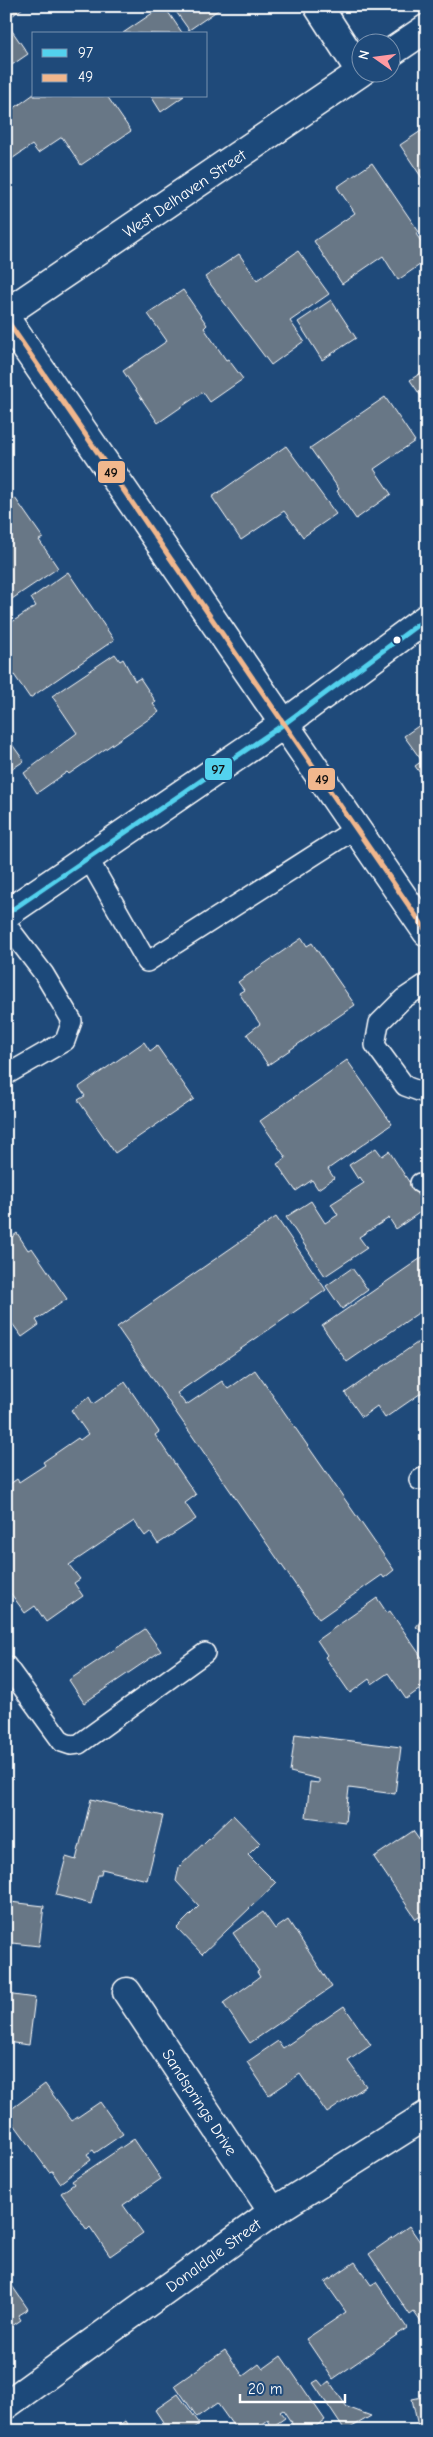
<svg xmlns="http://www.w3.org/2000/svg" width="433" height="2437" font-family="'Comic Neue',sans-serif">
  <rect width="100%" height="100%" fill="#1f4a7a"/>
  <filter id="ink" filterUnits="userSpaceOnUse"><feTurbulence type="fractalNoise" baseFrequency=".02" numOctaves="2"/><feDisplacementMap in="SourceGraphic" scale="10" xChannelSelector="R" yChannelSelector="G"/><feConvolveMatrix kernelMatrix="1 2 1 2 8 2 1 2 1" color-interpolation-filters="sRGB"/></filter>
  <g filter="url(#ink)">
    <g fill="#677786" stroke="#fff">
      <polygon points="6,6 22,6 23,8 6,20"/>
      <polygon points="164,6 183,34 123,33 163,6"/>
      <polygon points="172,6 224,6 189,30"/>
      <polygon points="6,22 28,54 6,69"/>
      <polygon points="34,94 34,96 107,96 131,131 81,165 62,137 38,153 32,145 6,163 6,114"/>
      <polygon points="151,96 184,96 161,112"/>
      <polygon points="427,127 427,175 422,178 400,145"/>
      <polygon points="372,163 419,232 416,234 427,250 427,260 398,280 383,256 342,284 314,241 355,213 337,187"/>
      <polygon points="298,251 329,294 290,321 304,341 271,365 205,277 239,254 257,280"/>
      <polygon points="183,290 207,325 204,328 226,360 228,359 243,379 210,402 203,392 158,423 123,371 167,341 148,314"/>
      <polygon points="331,300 356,338 322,360 298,322"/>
      <polygon points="427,369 427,405 410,380"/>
      <polygon points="385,397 415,441 374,469 391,494 356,519 337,491 339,489 310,448"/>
      <polygon points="286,446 336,514 303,537 284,511 241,540 212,497"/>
      <polygon points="15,498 43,538 39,540 58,568 6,603 6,504"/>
      <polygon points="68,572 114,640 30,698 6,663 6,626 36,606 31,598"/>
      <polygon points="115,654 120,661 123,659 135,681 140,678 156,702 153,704 159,712 69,774 67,772 37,793 24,773 77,733 52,696"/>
      <polygon points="427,720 427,783 415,766 422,761 404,736"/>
      <polygon points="6,736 24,761 6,773"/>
      <polygon points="302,938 307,946 312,943 355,1005 268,1065 247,1034 260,1024 239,993 244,990 238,982"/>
      <polygon points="144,1042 150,1051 157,1046 194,1099 115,1153 78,1100 85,1096 79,1087"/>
      <polygon points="347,1060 392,1124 328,1169 334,1178 318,1189 312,1180 296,1191 277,1164 286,1158 260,1121"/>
      <polygon points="376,1148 382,1156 389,1151 426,1208 396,1229 389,1218 359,1237 367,1248 325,1276 286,1217 311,1201 325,1223 338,1215 331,1204 364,1183 360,1177 358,1179 349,1165"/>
      <polygon points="276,1217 326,1290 177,1393 186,1405 222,1381 228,1389 255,1370 394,1570 384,1578 382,1575 319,1619 117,1327"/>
      <polygon points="6,1228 12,1237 17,1233 28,1250 32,1248 67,1299 36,1320 39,1325 22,1337 6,1315"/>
      <polygon points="427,1254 427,1307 347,1362 322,1326"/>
      <polygon points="352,1268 368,1290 342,1309 326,1286"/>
      <polygon points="427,1336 427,1389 385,1418 377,1406 362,1417 345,1393"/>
      <polygon points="125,1382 159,1432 155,1435 196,1495 185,1503 196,1519 158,1544 150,1532 145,1536 134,1521 69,1565 80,1579 74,1583 83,1596 46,1622 35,1606 25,1613 6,1587 6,1487 17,1479 19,1482 45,1465 43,1462 78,1438 80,1440 88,1434 71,1410 89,1397 93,1404"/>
      <polygon points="377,1598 387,1613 390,1611 427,1665 427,1684 406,1699 388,1673 372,1684 369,1679 350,1693 325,1657 327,1655 317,1640"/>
      <polygon points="427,1612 427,1635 416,1627"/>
      <polygon points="145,1629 161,1651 84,1703 69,1680"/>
      <polygon points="295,1734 401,1747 395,1794 349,1788 345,1822 306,1817 310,1782 319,1783 319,1779 290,1772"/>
      <polygon points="91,1799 163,1816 147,1880 102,1869 101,1875 98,1875 91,1904 56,1895 66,1857 76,1860"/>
      <polygon points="233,1815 260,1843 248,1855 276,1883 202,1954 177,1928 199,1906 176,1881 179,1867"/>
      <polygon points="413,1831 427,1851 427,1925 421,1916 416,1919 374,1857"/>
      <polygon points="10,1902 44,1906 39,1946 12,1943 11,1949 8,1949 6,1958 6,1905 10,1905"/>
      <polygon points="263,1912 275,1929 288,1920 332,1987 250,2043 223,2003 260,1977 257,1972 259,1971 233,1933"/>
      <polygon points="6,1994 35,1998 29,2045 6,2042"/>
      <polygon points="344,2006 371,2045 348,2061 366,2086 327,2113 300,2074 269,2095 247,2062 278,2041 283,2048"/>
      <polygon points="45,2084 72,2121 100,2102 123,2134 95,2153 93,2150 87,2154 91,2160 60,2183 52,2171 49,2172 6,2113"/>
      <polygon points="134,2139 161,2179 123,2205 143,2233 110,2256 90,2227 87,2230 61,2193 74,2184 72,2181"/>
      <polygon points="409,2226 427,2252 427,2327 425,2328 414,2312 410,2315 369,2254"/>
      <polygon points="355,2262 371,2285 376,2282 407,2328 333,2379 306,2339 346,2312 325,2282"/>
      <polygon points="6,2277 28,2309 18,2315 21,2320 6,2330"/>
      <polygon points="225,2350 243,2376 259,2364 263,2369 281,2356 325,2420 309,2431 297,2431 283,2410 280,2412 285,2418 272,2427 268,2420 253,2431 237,2431 217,2403 197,2417 175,2385"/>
      <polygon points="318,2380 323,2386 329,2381 347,2407 371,2416 345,2431 313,2383"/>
      <polygon points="178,2394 200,2424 190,2431 169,2431 155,2410"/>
      <polygon points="427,2396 427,2431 419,2431 412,2399"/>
      <polygon points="125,2421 131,2431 111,2431"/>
    </g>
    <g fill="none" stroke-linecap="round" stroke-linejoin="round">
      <g stroke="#fff" stroke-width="22">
        <g id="service">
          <polyline points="88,858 147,962 355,829"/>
          <polyline points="6,924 44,974 72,1021 65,1041 6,1075"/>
          <polyline points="427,983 403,999 379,1023 375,1045 405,1086 427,1094"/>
          <polyline points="420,1183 427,1183"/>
          <polyline points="419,1480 427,1475"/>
          <polyline points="6,1665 62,1742 71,1745 79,1744 205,1653"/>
        </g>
      </g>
      <g stroke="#fff" stroke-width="31">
        <g id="minor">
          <polyline points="318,6 360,71"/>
          <polyline points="390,53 427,28"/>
          <polyline points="6,313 361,72"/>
          <polyline points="127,1992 273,2212"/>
          <polyline points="6,2405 273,2212 427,2115"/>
        </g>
      </g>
      <g stroke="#fff" stroke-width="31">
        <g id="tertiary">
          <polyline points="6,319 427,932"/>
          <polyline points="6,914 284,724 427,618"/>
        </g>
      </g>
      <use href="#service" stroke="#1f4a7a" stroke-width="19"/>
      <use href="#minor" stroke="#1f4a7a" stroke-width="28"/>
      <use href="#tertiary" stroke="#1f4a7a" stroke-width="28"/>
      <g stroke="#1f4a7a" stroke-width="9">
        <polyline id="bus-1" points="6,914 284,724 427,618"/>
      </g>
      <g stroke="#1f4a7a" stroke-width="9">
        <polyline id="bus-2" points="6,319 427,932"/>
      </g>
      <use href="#bus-1" stroke="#53d2ee" stroke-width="5"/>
      <use href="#bus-2" stroke="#f1b78d" stroke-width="5"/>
    </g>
  </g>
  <circle fill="#fff" stroke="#1f4a7a" stroke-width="2" cx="397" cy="640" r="4.5"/>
  <g text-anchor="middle" stroke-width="4" stroke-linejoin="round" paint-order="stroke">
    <g font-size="16" fill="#fff" stroke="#1f4a7a">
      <text transform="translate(184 193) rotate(-34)" y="6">West Delhaven Street</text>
      <text transform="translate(200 2102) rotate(57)" y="6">Sandsprings Drive</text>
      <text transform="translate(213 2255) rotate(-36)" y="6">Donaldale Street</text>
    </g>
  </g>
  <g stroke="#1f4a7a" stroke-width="2">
    <rect x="97" y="460" width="29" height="24" rx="5" fill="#f1b78d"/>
    <rect x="204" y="757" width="29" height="24" rx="5" fill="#53d2ee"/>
    <rect x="307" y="767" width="29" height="24" rx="5" fill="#f1b78d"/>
  </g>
  <g font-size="14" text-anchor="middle" font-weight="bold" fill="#111">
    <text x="111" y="477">49</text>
    <text x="218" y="774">97</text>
    <text x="322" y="784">49</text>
  </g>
  <rect width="433" height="2437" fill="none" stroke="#1f4a7a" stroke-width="25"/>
  <rect x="12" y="12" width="408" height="2412" fill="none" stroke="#fff" stroke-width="2" filter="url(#ink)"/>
  <rect x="32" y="32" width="175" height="65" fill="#1f4a7a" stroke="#7992af"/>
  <rect x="42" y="49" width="25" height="8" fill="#53d2ee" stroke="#7992af"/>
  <text x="78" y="58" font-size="15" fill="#ffffff">97</text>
  <rect x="42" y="74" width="25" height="8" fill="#f1b78d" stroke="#7992af"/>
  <text x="78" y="82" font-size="15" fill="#ffffff">49</text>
  <g transform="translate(376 58) rotate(284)"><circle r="24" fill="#1f4a7a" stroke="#7992af"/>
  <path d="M0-4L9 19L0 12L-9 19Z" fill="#ff9aa2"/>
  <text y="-8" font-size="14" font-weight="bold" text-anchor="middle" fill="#ffffff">N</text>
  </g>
  <path d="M240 2394v8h105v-8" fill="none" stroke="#ffffff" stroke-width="2.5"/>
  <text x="248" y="2394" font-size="15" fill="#ffffff" stroke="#1f4a7a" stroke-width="4" paint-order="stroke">20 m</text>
</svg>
